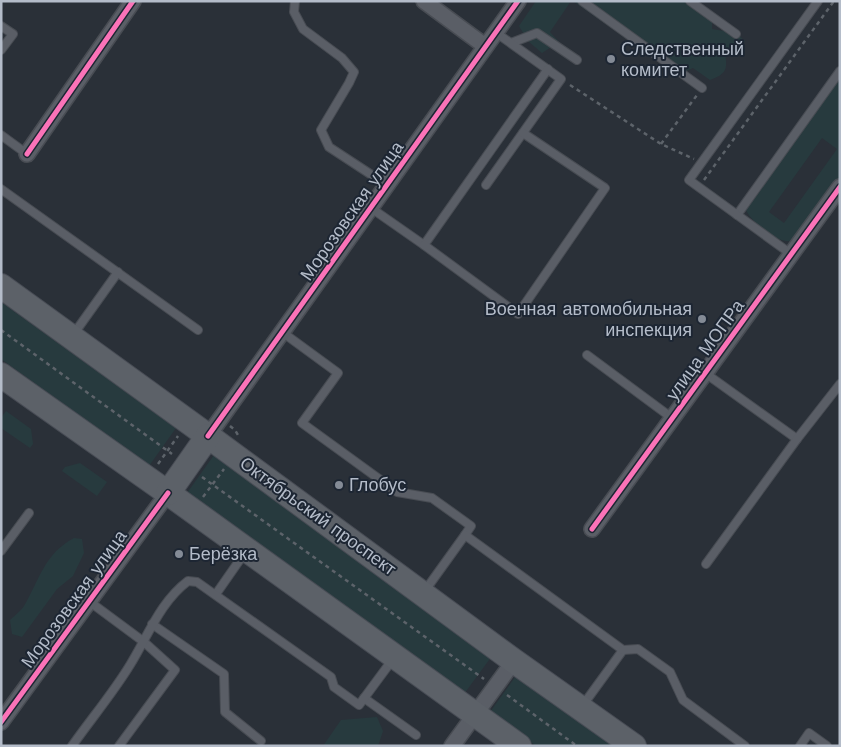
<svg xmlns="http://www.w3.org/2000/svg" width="841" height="747" font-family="'Work Sans',sans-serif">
  <rect width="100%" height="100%" fill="#2a3038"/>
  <g fill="#273a3e" fill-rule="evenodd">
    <polygon points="536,1 571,1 550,32 559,42 542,53 528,41 519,26"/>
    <path d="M573,1H695L712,13V29L736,33L745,41L735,53H725C728,70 726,74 710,80L693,68L678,75Z"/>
    <path d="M840,76V182L825,201L819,204L820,210C814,217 803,236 795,240C780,247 752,223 746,210L750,200ZM822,138L837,149L784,223L769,212Z"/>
    <polygon points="1,302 176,428 149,466 1,359"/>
    <polygon points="6,411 31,429 33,444 30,448 1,428 1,418"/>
    <polygon points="214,455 492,656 464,694 187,493"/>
    <polygon points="80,463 107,482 97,496 62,471 65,467"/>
    <path d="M74,538L82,539L84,553L73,576L57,589L22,637L12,634L10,620C15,615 21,611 24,606C40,579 44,554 74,538Z"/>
    <polygon points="518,673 619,746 536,746 490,712"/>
    <polygon points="377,717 383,731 378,746 323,746 341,720"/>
  </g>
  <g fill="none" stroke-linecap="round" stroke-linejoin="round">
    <g stroke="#484c53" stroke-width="10">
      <g id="lane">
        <polyline points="295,1 294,12 303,29 342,58 354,72 349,83 321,130 329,147 387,185"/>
        <polyline points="582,1 702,88"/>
        <polyline points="690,1 736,34"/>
        <polyline points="1,26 13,34 1,50"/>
        <polyline points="511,43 537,33 577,60"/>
        <polyline points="1,135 27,154"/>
        <polyline points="486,185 561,79 495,32"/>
        <polyline points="1,189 198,330"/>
        <polyline points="371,208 424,245 548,69"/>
        <polyline points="737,215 840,71"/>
        <polyline points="424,245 518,314 605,188 523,133"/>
        <polyline points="791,254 689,180 818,1"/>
        <polyline points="282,332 338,373 302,423 397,492 432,498 471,526 465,535"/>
        <polyline points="73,335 118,272"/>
        <polyline points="587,355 672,418"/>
        <polyline points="705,373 797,439"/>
        <polyline points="1,551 29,513"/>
        <polyline points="706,564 797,439 840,384"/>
        <polyline points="424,592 465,535 623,650 583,705"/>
        <polyline points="216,594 246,551"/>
        <polyline points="90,602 144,642 175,670 119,746"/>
        <polyline points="152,624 224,674 225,712 261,741"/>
        <polyline points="623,650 638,649 670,672 683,700 745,746"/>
        <polyline points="364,698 416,735"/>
        <path d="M72,746C91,719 113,693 130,665C148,636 160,602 188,581L197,582L331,677L334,687L359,705L393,659"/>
        <polyline points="800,746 809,733 827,746"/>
      </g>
    </g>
    <g stroke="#484c53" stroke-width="18">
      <g id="street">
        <polyline points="424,1 485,46"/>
        <polyline points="27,154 133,1"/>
        <polyline points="208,436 518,1"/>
        <polyline points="592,529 840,187"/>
        <polyline points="1,722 168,493"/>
        <polyline points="452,746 514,661"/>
      </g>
    </g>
    <g stroke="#484c55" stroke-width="26">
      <g id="primary">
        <polyline points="1,286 208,436 514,661 634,746"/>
        <polyline points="1,375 168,493 519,746"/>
        <polyline points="168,493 208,436"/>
      </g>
    </g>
    <g stroke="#5d636a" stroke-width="2.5" stroke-dasharray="4 4" stroke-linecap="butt">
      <polyline points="570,85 661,144 694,159"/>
      <polyline points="661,144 697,95"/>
      <polyline points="704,180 834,1"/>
      <polyline points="1,330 172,454"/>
      <polyline points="230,426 235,430 238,435"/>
      <polyline points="158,464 178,436"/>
      <polyline points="202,477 484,679"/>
      <polyline points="203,497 224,469"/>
      <polyline points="507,695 577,746"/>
    </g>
    <use href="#lane" stroke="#5a5e66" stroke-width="8"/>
    <use href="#street" stroke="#5a5e66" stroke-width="15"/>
    <use href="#primary" stroke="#5c6168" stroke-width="24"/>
    <g stroke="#1d2633" stroke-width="8">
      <g id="cycleway">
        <polyline points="27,154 133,1"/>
        <polyline points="208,436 518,1"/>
        <polyline points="592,529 840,187"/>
        <polyline points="1,722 168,493"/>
      </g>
    </g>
    <use href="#cycleway" stroke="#fb73b8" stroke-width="5"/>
  </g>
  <g fill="#848b96" stroke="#1d2633" stroke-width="2">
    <circle cx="611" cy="59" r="5"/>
    <circle cx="702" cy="319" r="5"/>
    <circle cx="339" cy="485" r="5"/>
    <circle cx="179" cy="554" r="5"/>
  </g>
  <g text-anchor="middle" stroke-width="4" stroke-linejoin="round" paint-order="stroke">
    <g font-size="18" fill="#b4bcc9" stroke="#1d2633" text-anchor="start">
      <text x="621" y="55">Следственный<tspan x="621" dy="21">комитет</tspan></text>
      <text x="692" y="315" text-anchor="end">Военная автомобильная<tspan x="692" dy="21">инспекция</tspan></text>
      <text x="349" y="491">Глобус</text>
      <text x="189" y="560">Берёзка</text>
    </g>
    <g font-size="18" fill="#b4bcc9" stroke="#1d2633">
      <text transform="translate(352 211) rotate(-55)" y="6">Морозовская улица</text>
      <text transform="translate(705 350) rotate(-54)" y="6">улица МОПРа</text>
      <text transform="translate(318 516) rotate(36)" y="6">Октябрьский проспект</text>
      <text transform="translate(74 599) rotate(-54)" y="6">Морозовская улица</text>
    </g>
  </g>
  <rect width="841" height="747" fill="none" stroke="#b4bcc9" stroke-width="5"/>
</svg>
